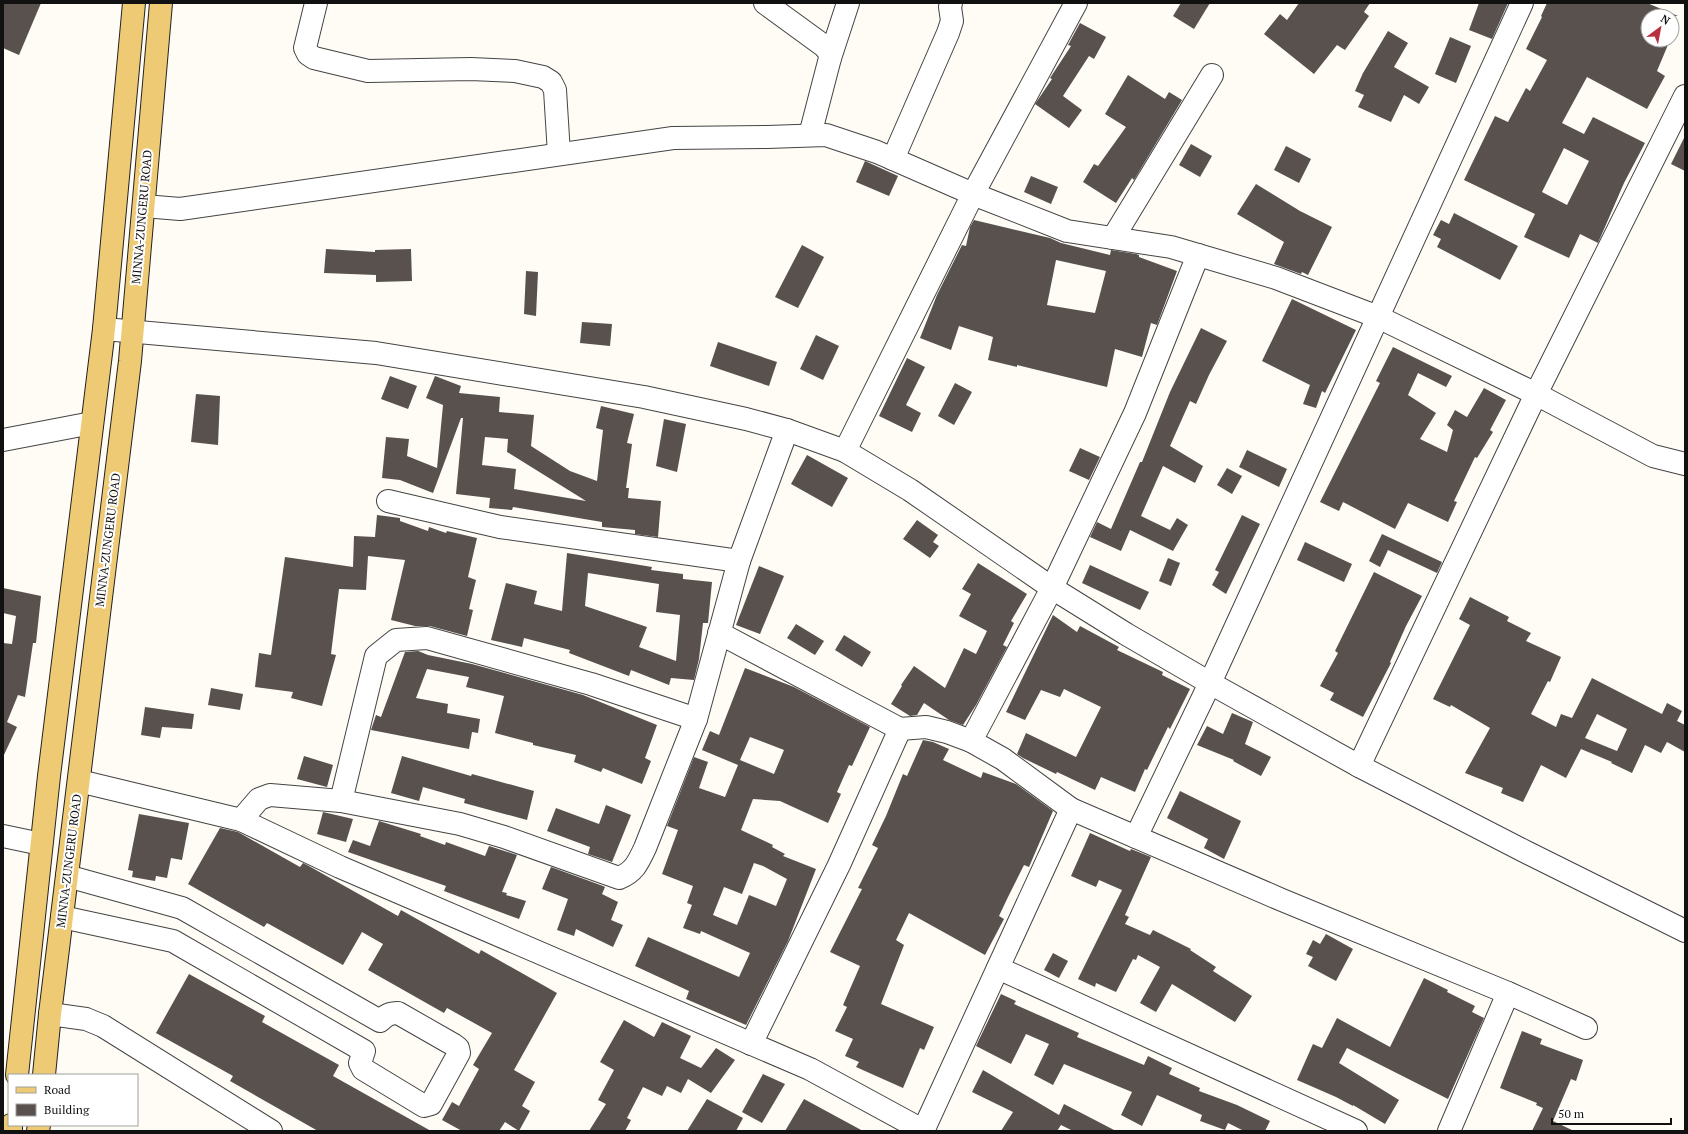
<svg xmlns="http://www.w3.org/2000/svg" width="1688" height="1134" font-family="'PT Serif',serif">
  <rect width="100%" height="100%" fill="#fefcf5"/>
  <g fill="#59514e" fill-rule="evenodd">
    <polygon points="3,3 41,3 19,55 3,48"/>
    <polygon points="1181,3 1210,3 1194,29 1173,16"/>
    <polygon points="1299,3 1370,3 1364,12 1369,16 1345,50 1337,45 1314,74 1264,34 1280,14 1287,20"/>
    <polygon points="1479,3 1508,3 1492,39 1469,30"/>
    <path d="M1547,3H1647L1678,16H1648V40H1670L1657,71L1665,76L1647,109L1587,77L1562,123L1584,134L1593,117L1645,143L1624,183L1598,243L1580,234L1569,258L1524,237L1535,214L1464,180L1495,116L1508,122L1526,88L1530,91L1547,60L1526,49L1542,17L1541,16ZM1564,148L1589,161L1567,205L1542,192Z"/>
    <polygon points="1080,23 1106,37 1094,59 1089,56 1063,96 1082,110 1069,128 1035,104 1052,79 1050,78 1071,46 1068,45"/>
    <polygon points="1388,31 1408,43 1394,67 1429,87 1419,104 1404,95 1391,122 1358,107 1364,95 1355,91 1363,73"/>
    <polygon points="1450,37 1471,46 1456,83 1435,74"/>
    <polygon points="1128,75 1165,99 1169,92 1182,100 1134,180 1132,178 1116,203 1083,182 1094,164 1098,166 1126,127 1105,114"/>
    <polygon points="1685,136 1685,171 1671,164"/>
    <polygon points="1191,144 1212,156 1200,177 1179,165"/>
    <polygon points="1286,146 1311,159 1299,183 1274,170"/>
    <polygon points="865,161 898,176 889,196 856,182"/>
    <polygon points="1031,176 1058,187 1051,204 1024,192"/>
    <polygon points="1256,184 1300,211 1332,227 1308,275 1302,272 1301,274 1274,264 1284,242 1237,214"/>
    <polygon points="1454,213 1518,246 1500,280 1437,247 1441,239 1433,235 1441,220 1449,224"/>
    <path d="M974,220L1050,238L1061,243L1110,255L1111,250L1136,254L1139,255V257L1177,271L1157,325L1151,323L1142,357L1115,349L1107,387L1017,365V367L988,360L993,337L959,326L951,350L920,338L937,295L962,245L966,246L970,227ZM1056,260L1106,271L1095,313L1047,305Z"/>
    <polygon points="802,245 824,257 798,308 775,297"/>
    <polygon points="326,249 375,252 375,250 411,249 412,281 376,282 376,275 324,273"/>
    <polygon points="526,271 538,272 536,316 524,314"/>
    <polygon points="1292,299 1356,330 1325,393 1322,391 1316,408 1303,404 1310,385 1262,361"/>
    <polygon points="582,322 612,324 610,346 580,343"/>
    <polygon points="1201,328 1227,341 1209,375 1196,404 1190,401 1170,446 1203,466 1195,483 1163,466 1141,516 1170,530 1177,518 1188,525 1173,551 1130,530 1121,551 1090,537 1097,522 1111,529 1140,462 1142,462 1170,392"/>
    <polygon points="816,335 839,346 823,380 800,369"/>
    <polygon points="718,342 777,362 769,386 710,366"/>
    <polygon points="1393,347 1452,376 1446,387 1418,373 1408,395 1436,413 1420,439 1447,452 1453,430 1447,425 1455,410 1467,417 1484,388 1506,400 1490,430 1493,432 1477,458 1475,457 1454,501 1457,502 1448,522 1408,503 1395,529 1343,502 1339,511 1320,502 1380,383 1376,381"/>
    <polygon points="907,358 925,367 906,405 921,413 912,432 879,416"/>
    <polygon points="390,376 417,386 408,409 381,399"/>
    <path d="M435,376L461,386L459,393L500,397L499,412L534,415L531,446L570,471L597,481L603,430L596,428L601,406L634,414L627,443L632,444L626,488H629L628,498L661,501L658,537L635,534V530L602,527V522L513,507L512,510L489,508L490,498L456,494L463,418H461L433,493L400,480L382,478L386,437L409,439L407,456L437,468L443,405L426,398ZM485,437L508,439L507,452L586,501L514,489L516,469L482,465Z"/>
    <polygon points="955,383 972,392 954,425 938,416"/>
    <polygon points="196,394 220,396 218,445 191,442"/>
    <polygon points="664,419 686,424 677,472 656,466"/>
    <polygon points="1080,448 1100,457 1089,480 1069,471"/>
    <polygon points="1247,450 1287,469 1279,487 1239,467"/>
    <polygon points="807,455 848,478 832,507 791,484"/>
    <polygon points="1227,468 1242,476 1232,494 1217,485"/>
    <polygon points="377,515 400,518 400,521 428,531 429,527 446,533 447,531 477,538 468,577 476,580 469,609 473,610 467,636 430,626 415,626 391,620 405,560 368,556 366,590 339,589 331,654 336,655 322,706 291,698 293,692 255,687 259,653 271,655 285,557 353,567 354,536 375,537"/>
    <polygon points="1242,515 1260,524 1226,594 1212,585 1219,572 1215,570"/>
    <polygon points="917,520 938,535 933,542 939,546 930,558 903,539"/>
    <polygon points="1382,534 1442,562 1437,573 1388,550 1380,567 1369,561"/>
    <polygon points="1305,542 1352,564 1344,582 1297,560"/>
    <path d="M567,553L652,567L651,570L683,574V579L712,582L708,623H703L699,659L694,680L671,678L669,685L631,670L629,676L569,653L570,650L524,638L522,647L491,640L506,583L537,591L534,604L562,611ZM588,573L659,584L656,612L680,615L676,661L639,647L647,627L585,606Z"/>
    <polygon points="1168,558 1180,563 1171,586 1159,581"/>
    <polygon points="978,563 1027,594 1011,621 1014,623 1003,645 1007,647 976,705 963,725 949,720 924,703 917,715 910,716 891,704 902,686 901,685 914,666 945,688 964,648 976,654 987,631 959,616 971,594 962,589"/>
    <polygon points="1090,565 1149,592 1140,610 1082,583"/>
    <polygon points="759,566 784,576 760,634 736,625"/>
    <polygon points="1374,572 1422,596 1406,626 1390,662 1391,663 1363,717 1330,700 1334,693 1320,686 1338,653 1335,651"/>
    <polygon points="3,588 41,596 36,643 33,643 25,697 18,695 7,722 17,727 3,757 3,643 12,644 16,616 3,613"/>
    <path d="M1470,597L1509,617L1507,621L1531,633L1526,641L1561,657L1550,682L1548,681L1531,714L1556,727L1561,714L1572,718L1592,678L1662,714L1667,703L1682,711L1677,721L1685,725V752L1667,742L1661,753L1645,745L1632,773L1611,763L1612,762L1581,749L1566,778L1541,765L1523,802L1501,793L1503,788L1465,773L1490,728L1451,705L1450,707L1433,699L1470,625L1459,619ZM1597,714L1627,729L1617,751L1585,738Z"/>
    <polygon points="1053,615 1077,632 1080,626 1119,647 1117,650 1163,672 1162,675 1190,689 1170,729 1168,727 1147,770 1145,769 1135,792 1101,777 1095,790 1057,772 1056,774 1023,758 1017,754 1026,733 1076,757 1101,707 1064,689 1060,697 1041,690 1025,720 1006,712"/>
    <polygon points="796,624 824,641 815,655 787,638"/>
    <polygon points="844,635 871,652 862,667 835,650"/>
    <polygon points="418,651 428,655 472,664 583,695 657,725 645,758 651,761 642,784 603,768 601,772 574,762 576,755 533,745 533,743 495,733 504,696 466,687 469,677 427,669 416,698 448,704 447,713 480,719 478,733 472,732 469,749 371,730 376,715 381,717 405,652"/>
    <path d="M745,668L794,687L870,727L852,766L849,765L837,792L841,794L828,823L780,801L753,799L741,830L773,845L772,847L785,854L783,856L816,869L788,941L746,1025L686,999L689,991L635,966L648,937L739,977L750,953L701,931L700,934L683,928L692,905L687,903L693,886L662,874L678,830L667,826L694,757L708,762L699,788L725,797L738,765L702,750L710,731L719,735ZM750,737L784,750L774,774L740,760ZM754,863L763,866L787,879L776,906L749,895L737,925L713,915L724,887L742,894Z"/>
    <polygon points="211,688 243,694 240,710 208,705"/>
    <polygon points="145,707 194,714 192,729 162,727 160,738 141,735"/>
    <polygon points="1232,713 1253,722 1245,744 1271,757 1261,776 1233,761 1234,760 1197,745 1207,726 1223,734"/>
    <polygon points="923,740 933,742 949,749 943,760 981,778 983,772 1016,784 1053,811 1029,867 1024,865 1008,897 999,916 1004,919 985,955 909,913 896,940 904,945 881,1004 934,1027 924,1050 920,1048 903,1088 856,1067 859,1062 845,1056 853,1039 835,1031 847,1007 843,1005 860,966 830,952 862,889 858,888 878,848 872,845 886,816 903,774 907,776"/>
    <polygon points="304,756 333,765 327,787 297,779"/>
    <polygon points="402,756 471,776 472,774 534,791 527,820 464,803 465,799 423,787 419,801 391,793"/>
    <polygon points="1180,791 1241,821 1224,859 1204,848 1208,839 1167,818"/>
    <polygon points="606,805 631,815 612,862 588,854 590,847 547,831 556,808 599,824"/>
    <polygon points="323,812 353,819 346,842 317,834"/>
    <polygon points="139,814 189,823 182,860 171,858 167,878 156,876 155,881 132,877 133,871 128,870"/>
    <polygon points="379,821 421,834 420,836 445,845 446,842 485,856 489,846 517,855 502,892 507,893 506,895 526,901 519,919 444,891 446,886 348,852 353,840 370,846"/>
    <polygon points="220,828 238,832 300,867 303,863 307,865 398,916 401,910 479,954 481,950 557,993 514,1070 535,1082 522,1106 530,1111 519,1131 505,1122 499,1131 462,1131 442,1120 452,1102 459,1106 479,1069 473,1065 492,1033 447,1008 444,1013 368,970 383,944 362,932 343,965 267,923 264,927 188,884"/>
    <polygon points="1090,833 1130,851 1131,849 1151,857 1125,915 1129,917 1125,924 1150,935 1153,930 1191,949 1190,950 1216,967 1213,971 1252,996 1235,1022 1172,984 1156,1012 1140,1003 1160,967 1138,955 1136,960 1133,959 1116,992 1096,983 1095,987 1078,979 1122,890 1099,880 1096,887 1071,876"/>
    <polygon points="551,867 603,886 605,887 602,894 618,902 611,920 623,925 613,947 576,929 574,936 557,930 568,899 542,889"/>
    <polygon points="1326,934 1353,949 1336,981 1308,966 1313,957 1306,954 1313,940 1320,944"/>
    <polygon points="1053,953 1068,961 1059,978 1044,970"/>
    <polygon points="189,974 265,1016 262,1022 339,1065 333,1076 431,1131 318,1131 230,1081 233,1076 156,1033"/>
    <polygon points="1424,978 1448,990 1447,992 1475,1006 1472,1012 1484,1018 1448,1099 1347,1048 1339,1063 1399,1100 1385,1124 1353,1105 1353,1106 1336,1097 1297,1080 1313,1044 1322,1048 1337,1018 1390,1047"/>
    <polygon points="1001,994 1016,1001 1014,1004 1079,1033 1077,1037 1144,1065 1148,1056 1172,1068 1169,1074 1200,1088 1199,1091 1237,1105 1270,1121 1265,1131 1244,1131 1228,1123 1225,1130 1200,1121 1202,1115 1157,1095 1142,1126 1121,1115 1132,1092 1064,1064 1053,1085 1034,1075 1049,1044 1026,1034 1011,1064 976,1046"/>
    <polygon points="624,1020 654,1037 662,1022 691,1036 680,1058 701,1068 716,1048 735,1060 711,1093 688,1079 681,1093 667,1086 662,1096 643,1087 627,1118 631,1120 625,1131 589,1131 606,1104 598,1100 614,1070 600,1062"/>
    <polygon points="1522,1031 1542,1039 1540,1044 1583,1060 1576,1081 1571,1079 1553,1121 1574,1131 1532,1131 1543,1108 1536,1105 1537,1103 1500,1088"/>
    <polygon points="983,1070 1059,1115 1064,1104 1116,1131 1073,1131 1061,1125 1057,1131 1001,1131 1013,1112 972,1092"/>
    <polygon points="763,1074 785,1084 762,1123 742,1112"/>
    <polygon points="707,1099 743,1118 736,1131 687,1131"/>
    <polygon points="804,1099 863,1131 785,1131"/>
  </g>
  <g fill="none" stroke-linecap="round" stroke-linejoin="round">
    <g stroke="#444" stroke-width="24">
      <g id="minor">
        <polyline points="316,3 305,48 308,54 314,58 368,71 471,69 515,71 543,77 551,82 555,90 559,154"/>
        <polyline points="765,3 824,46 829,52 830,58 810,135"/>
        <polyline points="830,58 848,3"/>
        <polyline points="893,159 948,33 952,21 950,7 951,3"/>
        <polyline points="144,206 180,209 673,138 767,137 826,135 877,152 973,194 1067,231 1171,247 1276,278 1378,317 1536,394 1653,456 1685,464"/>
        <polyline points="1113,238 1212,75"/>
        <polyline points="104,329 376,353 644,397 746,419 787,430 845,451 910,490 1052,588 1126,634 1210,683 1359,766 1526,852 1685,931"/>
        <polyline points="3,440 92,423"/>
        <polyline points="845,451 973,194 1076,3"/>
        <polyline points="388,501 500,527 739,561"/>
        <polyline points="719,633 900,729 926,727 947,732 971,741 1003,759 1071,809 1282,900 1508,993 1586,1028"/>
        <polyline points="971,741 1052,588 1135,413 1198,255"/>
        <polyline points="1359,766 1536,394 1685,96"/>
        <polyline points="79,781 241,820 340,867 810,1069 924,1131"/>
        <polyline points="341,801 376,656 396,640 427,638 591,684 696,719"/>
        <path d="M241,820L259,799L270,795L341,801L460,824L504,837L619,878C634,872 638,863 645,848L696,719L739,561L787,430"/>
        <polyline points="3,836 41,844"/>
        <polyline points="1136,837 1210,683 1522,3"/>
        <path d="M62,917L173,941L364,1051L360,1063L363,1069L424,1106L431,1104L459,1053L458,1048L454,1045L398,1013C390,1013 386,1015 380,1021L182,908L67,876"/>
        <polyline points="998,968 1356,1131"/>
        <polyline points="50,1014 86,1019 103,1026 271,1131"/>
        <polyline points="751,1044 839,865 900,729"/>
        <polyline points="923,1131 1071,809"/>
        <polyline points="1449,1131 1508,993"/>
      </g>
    </g>
    <g stroke="#222" stroke-width="24">
      <g id="major">
        <polyline points="17,1075 49,776 104,329 134,3"/>
        <polyline points="44,1075 50,1014 130,361 161,3"/>
        <polyline points="11,1131 11,1125"/>
        <polyline points="38,1131 39,1125"/>
      </g>
    </g>
    <use href="#minor" stroke="#fff" stroke-width="22"/>
    <use href="#major" stroke="#efca74" stroke-width="22"/>
  </g>
  <g text-anchor="middle" stroke-width="4" stroke-linejoin="round" paint-order="stroke">
    <g font-size="12" fill="#111" stroke="#fff">
      <text transform="translate(142 217) rotate(-85)" y="4">MINNA-ZUNGERU ROAD</text>
      <text transform="translate(108 540) rotate(-83)" y="4">MINNA-ZUNGERU ROAD</text>
      <text transform="translate(69 861) rotate(-83)" y="4">MINNA-ZUNGERU ROAD</text>
    </g>
  </g>
  <rect width="1688" height="1134" fill="none" stroke="#111111" stroke-width="8"/>
  <rect x="8" y="1074" width="130" height="52" fill="#ffffff" stroke="#a0a0a0"/>
  <rect x="16" y="1087" width="20" height="6" fill="#efca74" stroke="#a0a0a0"/>
  <text x="44" y="1094" font-size="12" fill="#111111">Road</text>
  <rect x="16" y="1104" width="20" height="12" fill="#59514e" stroke="#a0a0a0"/>
  <text x="44" y="1114" font-size="12" fill="#111111">Building</text>
  <g transform="translate(1660 28) rotate(32)"><circle r="19" fill="#ffffff" stroke="#a0a0a0"/>
  <path d="M0-3L7 15L0 10L-7 15Z" fill="#b8313f"/>
  <text y="-6" font-size="11" font-weight="bold" text-anchor="middle" fill="#111111">N</text>
  </g>
  <path d="M1552 1118v6h119v-6" fill="none" stroke="#111111" stroke-width="2"/>
  <text x="1558" y="1118" font-size="12" fill="#111111" stroke="#ffffff" stroke-width="3" paint-order="stroke">50 m</text>
</svg>
